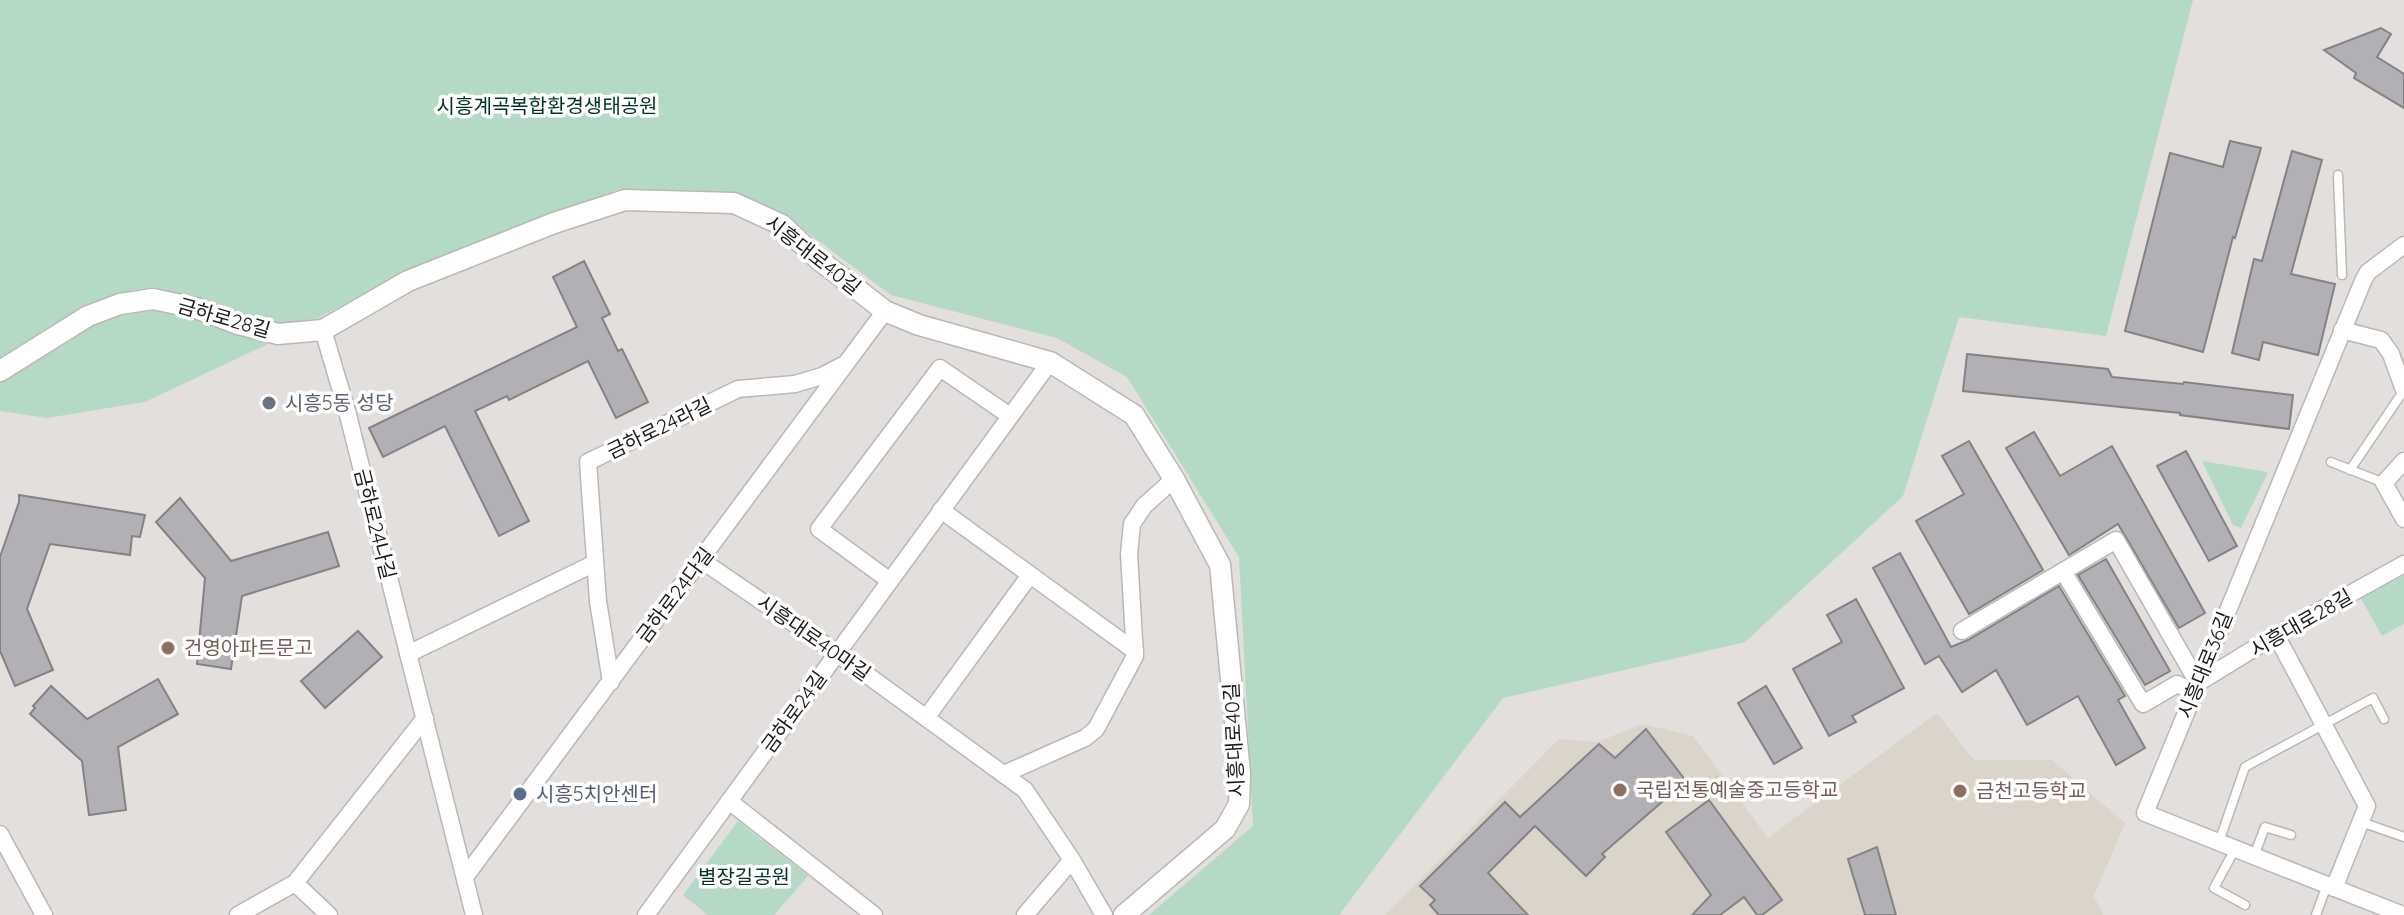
<svg xmlns="http://www.w3.org/2000/svg" width="2404" height="915" font-family="Quicksand,'Noto Sans KR',sans-serif">
  <rect width="100%" height="100%" fill="#e2dfdc"/>
  <polygon fill="#dbd4ca" points="1937,713 1974,760 2052,760 2125,823 2094,896 2103,915 1385,915 1559,739 1597,742 1643,724 1693,736 1768,838"/>
  <g fill="#b4dac6">
    <polygon points="0,0 2193,0 2106,336 1959,317 1903,496 1745,642 1503,698 1339,915 1149,915 1253,826 1239,557 1127,377 1057,338 891,295 781,213 740,196 619,189 408,271 272,342 145,402 47,418 0,411"/>
    <polygon points="2202,461 2268,472 2241,528 2233,525"/>
    <polygon points="2404,573 2404,624 2382,636 2360,597"/>
    <polygon points="738,821 808,876 774,915 708,915 683,895"/>
  </g>
  <g fill="#b2b0b4" stroke="#838285" stroke-width="2">
    <polygon points="2381,28 2391,34 2377,57 2404,74 2404,108 2354,78 2356,73 2324,50"/>
    <polygon points="2230,141 2261,148 2235,238 2233,237 2203,352 2125,331 2170,153 2223,167"/>
    <polygon points="2292,151 2322,160 2291,274 2335,284 2318,355 2263,342 2259,360 2232,353 2254,259 2262,261"/>
    <polygon points="584,261 610,314 602,318 618,351 622,349 648,402 616,418 588,361 509,400 507,396 475,411 529,521 499,536 445,426 383,457 369,428 577,327 553,277"/>
    <polygon points="1967,354 2108,369 2112,377 2183,384 2184,382 2293,395 2289,429 2180,415 2180,413 1963,391"/>
    <polygon points="2034,432 2060,476 2112,446 2205,613 2179,628 2118,524 2069,555 2006,448"/>
    <polygon points="1969,441 2043,570 1969,614 1916,521 1964,494 1942,456"/>
    <polygon points="2186,451 2237,546 2209,561 2157,466"/>
    <polygon points="19,495 145,515 140,537 132,536 130,555 50,544 27,609 53,670 15,686 0,651 0,557 19,502"/>
    <polygon points="180,498 231,561 328,532 339,566 242,596 231,669 197,664 205,578 156,522"/>
    <polygon points="1900,553 1951,647 1968,640 2059,586 2125,696 2118,700 2145,748 2116,765 2078,696 2027,725 1996,670 1962,692 1939,656 1925,664 1873,568"/>
    <polygon points="2106,559 2170,671 2145,685 2078,575"/>
    <polygon points="1856,599 1904,688 1852,716 1856,722 1829,736 1793,669 1842,642 1827,615"/>
    <polygon points="358,631 382,657 325,708 301,681"/>
    <polygon points="158,679 178,714 118,747 126,810 89,815 82,761 30,714 35,708 33,706 51,686 87,719"/>
    <polygon points="1766,686 1802,748 1774,764 1738,703"/>
    <polygon points="1646,729 1686,781 1602,854 1605,857 1586,876 1535,826 1488,873 1528,915 1439,915 1430,905 1435,900 1420,886 1505,802 1520,817 1599,744 1615,758"/>
    <polygon points="1709,800 1782,900 1762,915 1757,915 1744,897 1720,915 1692,915 1711,895 1666,832"/>
    <polygon points="1877,847 1896,915 1865,915 1848,859"/>
  </g>
  <g fill="none" stroke-linecap="round" stroke-linejoin="round">
    <g stroke="#bab8b5" stroke-width="11">
      <g id="service">
        <polyline points="2338,175 2342,275"/>
        <polyline points="2331,462 2384,483"/>
        <polyline points="2350,470 2404,390"/>
        <polyline points="2361,822 2404,837"/>
        <polyline points="2219,842 2245,767 2373,698 2384,719"/>
        <polyline points="2235,849 2214,888 2245,905"/>
        <polyline points="2254,856 2265,827 2291,835"/>
        <polyline points="2316,915 2327,885"/>
      </g>
    </g>
    <g stroke="#bab8b5" stroke-width="19">
      <g id="minor">
        <polyline points="323,330 347,411 474,915"/>
        <polyline points="2342,330 2381,340 2391,354 2404,390"/>
        <polyline points="2404,461 2384,483 2404,519"/>
        <polyline points="941,510 1135,651"/>
        <polyline points="701,560 837,653 1025,790 1072,860 1104,915"/>
        <polyline points="2063,571 2143,704 2177,684 2194,692"/>
        <polyline points="890,581 819,529 940,368 1010,416"/>
        <polyline points="1962,631 2116,540 2198,683 2276,635 2404,564"/>
        <polyline points="2276,635 2367,806 2334,888"/>
        <polyline points="408,654 595,563"/>
        <polyline points="611,682 598,601 588,462 738,389 795,384 822,376 841,366"/>
        <polyline points="926,718 1030,575"/>
        <polyline points="1004,774 1085,738 1096,729 1135,656 1129,554 1132,524 1144,506 1174,479"/>
        <polyline points="729,801 874,915"/>
        <polyline points="0,834 44,915"/>
        <polyline points="465,877 885,311"/>
        <polyline points="295,883 329,915"/>
        <polyline points="238,915 295,883 425,718"/>
        <polyline points="646,915 1050,362"/>
        <polyline points="1025,915 1072,860"/>
        <polyline points="2403,915 2145,813 2363,281 2368,272 2404,245"/>
      </g>
    </g>
    <g stroke="#bab8b5" stroke-width="23">
      <polyline id="tertiary" points="0,371 88,316 120,304 153,299 196,308 238,324 278,334 323,330 408,281 554,223 625,200 734,203 782,225 818,259 885,311 919,325 1050,362 1134,415 1174,479 1220,565 1240,773 1239,804 1225,829 1124,915"/>
    </g>
    <use href="#service" stroke="#fff" stroke-width="8"/>
    <use href="#minor" stroke="#fff" stroke-width="16"/>
    <use href="#tertiary" stroke="#fff" stroke-width="20"/>
  </g>
  <circle fill="#6b7280" stroke="#fff" stroke-width="3" cx="269" cy="403" r="8"/>
  <g fill="#8d6e63" stroke="#fff" stroke-width="3">
    <circle cx="168" cy="648" r="8"/>
    <circle cx="1620" cy="790" r="8"/>
    <circle cx="1960" cy="791" r="8"/>
  </g>
  <circle fill="#5c6f8a" stroke="#fff" stroke-width="3" cx="520" cy="794" r="8"/>
  <g text-anchor="middle" stroke-width="7" stroke-linejoin="round" paint-order="stroke">
    <g font-size="20" fill="#003421" stroke="#fff">
      <text x="547" y="113">시흥계곡복합환경생태공원</text>
      <text x="744" y="884">별장길공원</text>
    </g>
    <g font-size="20" fill="#1b1a19" stroke="#fff">
      <text transform="translate(813 255) rotate(38)" y="7">시흥대로40길</text>
      <text transform="translate(224 318) rotate(16)" y="7">금하로28길</text>
      <text transform="translate(659 428) rotate(-26)" y="7">금하로24라길</text>
      <text transform="translate(375 524) rotate(76)" y="7">금하로24나길</text>
      <text transform="translate(675 595) rotate(-53)" y="7">금하로24다길</text>
      <text transform="translate(2301 623) rotate(-30)" y="7">시흥대로28길</text>
      <text transform="translate(814 638) rotate(35)" y="7">시흥대로40마길</text>
      <text transform="translate(2205 665) rotate(-68)" y="7">시흥대로36길</text>
      <text transform="translate(794 712) rotate(-54)" y="7">금하로24길</text>
      <text transform="translate(1234 740) rotate(-93)" y="7">시흥대로40길</text>
    </g>
    <g font-size="20" fill="#5b616d" stroke="#fff" text-anchor="start">
      <text x="285" y="410">시흥5동 성당</text>
    </g>
    <g font-size="20" fill="#785e54" stroke="#fff" text-anchor="start">
      <text x="184" y="655">건영아파트문고</text>
      <text x="1636" y="797">국립전통예술중고등학교</text>
      <text x="1976" y="798">금천고등학교</text>
    </g>
    <g font-size="20" fill="#4e5e75" stroke="#fff" text-anchor="start">
      <text x="536" y="801">시흥5치안센터</text>
    </g>
  </g>
</svg>
